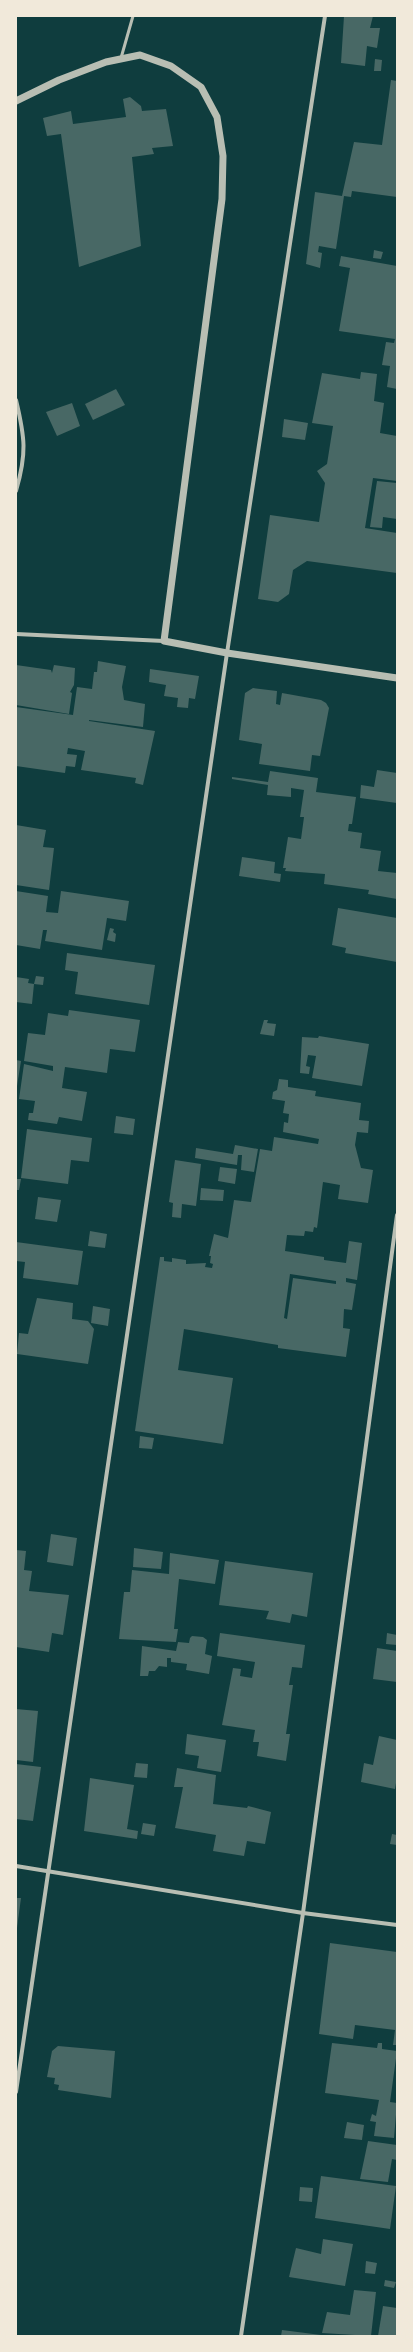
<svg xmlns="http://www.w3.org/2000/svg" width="413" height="2352" font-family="Arial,sans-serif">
  <rect width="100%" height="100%" fill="#0f3d3e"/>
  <g fill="#486865" fill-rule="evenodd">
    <polygon points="344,16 373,16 370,28 380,28 377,48 367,46 365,66 341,63"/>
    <polygon points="375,59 382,60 381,71 374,71"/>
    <polygon points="391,80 397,81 397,197 352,191 351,197 344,196 336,249 319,246 318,252 322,253 320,268 306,264 315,192 342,196 354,142 382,145"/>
    <polygon points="130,97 141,106 142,111 166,109 173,146 152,148 154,154 132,157 141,246 79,267 61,134 47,136 43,118 71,111 73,124 126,117 123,99"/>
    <polygon points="374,250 383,252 381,259 373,258"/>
    <polygon points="341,256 397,266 397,389 387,387 390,366 382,365 386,342 394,343 395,339 339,331 350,268 339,266"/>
    <polygon points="361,372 377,374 374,401 384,403 380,433 397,436 397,481 373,478 365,528 397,533 397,573 307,561 293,570 289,594 278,602 258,599 270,515 319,522 325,483 317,471 327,464 333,426 312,423 322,373 360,379"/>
    <polygon points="116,389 125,405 93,420 85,404"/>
    <polygon points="72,403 80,426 57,436 46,412"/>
    <polygon points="284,419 308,423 305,440 282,437"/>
    <polygon points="377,481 397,483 397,519 383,517 382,528 370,527"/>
    <polygon points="98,661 126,666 122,687 124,700 145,704 143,727 89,720 89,721 155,731 143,785 135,783 136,778 81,770 85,751 68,748 67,754 77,755 75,767 66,766 65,773 16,766 16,707 73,715 77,687 92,689 94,672 97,672"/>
    <polygon points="16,665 51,670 52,673 54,665 75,668 74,685 70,692 72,693 69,714 16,705"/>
    <polygon points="150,669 199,676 195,699 189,698 188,708 177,707 178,698 164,696 166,685 149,682"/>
    <polygon points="253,688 277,691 276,704 280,705 282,693 321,700 326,703 329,708 320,756 312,755 310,771 259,764 262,744 239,740 245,693"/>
    <polygon points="377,770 397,773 397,803 360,798 361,785 374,787"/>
    <polygon points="270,771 318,778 316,792 356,797 352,824 349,824 348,831 362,833 360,848 381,851 378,871 397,873 397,899 368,894 369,890 324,884 325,874 285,871 286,868 283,868 288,837 301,839 304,817 300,817 304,790 291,788 291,797 267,795 268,785 232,779 232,777 268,782"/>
    <polygon points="16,825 46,830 43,847 54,848 49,890 16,885"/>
    <polygon points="242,857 275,862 274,873 281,874 280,882 239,876"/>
    <polygon points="16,891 48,896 46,912 58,913 61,891 129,901 126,921 107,918 102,950 45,941 47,930 43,930 40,949 16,945"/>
    <polygon points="338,908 397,918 397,962 345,953 346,948 332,945"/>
    <polygon points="110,928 114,929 113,932 116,934 115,942 107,940"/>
    <polygon points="67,953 155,965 149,1005 75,994 78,972 65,970"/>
    <polygon points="36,976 44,977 43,985 34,984"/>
    <polygon points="16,977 29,979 28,983 34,984 32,1004 16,1002"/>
    <polygon points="69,1010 140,1020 135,1052 110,1049 107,1073 65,1067 62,1088 87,1092 82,1121 59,1117 57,1124 28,1120 29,1113 33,1113 35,1101 19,1099 24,1064 53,1071 53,1066 24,1061 28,1033 45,1035 48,1013 68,1016"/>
    <polygon points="264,1020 268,1020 267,1023 276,1024 274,1036 260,1034"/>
    <polygon points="319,1036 369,1044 362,1086 312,1078 316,1056 308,1055 306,1066 310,1067 309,1074 300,1073 302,1037 318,1038"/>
    <polygon points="16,1060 21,1061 17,1086 16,1086"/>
    <path d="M279,1079L288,1080V1087L316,1091L315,1096L361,1103L359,1120L369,1121L368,1133L357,1132L355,1145L361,1168L373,1170L368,1203L338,1199L340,1185L323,1182L317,1228L314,1227L313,1232L305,1231L304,1236L287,1235L285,1251L324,1257V1260L346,1263L349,1241L362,1243L357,1280L346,1278V1282L356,1284L352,1310L344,1309L343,1328L350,1329L346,1357L278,1348V1345L184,1329L178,1370L233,1378L223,1444L135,1431L160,1257H164V1261L172,1262V1258L186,1260V1264L206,1263L205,1267L212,1268L213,1264L210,1263L211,1256H209L214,1234L228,1238L234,1200L251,1202L260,1149L272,1151L274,1137L318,1144L319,1139L283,1132L284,1122L288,1123L289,1114L283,1113L285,1101L272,1099L273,1092L277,1090ZM290,1274L336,1281V1284L293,1278L287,1319L284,1318Z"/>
    <polygon points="116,1116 135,1119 133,1135 114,1133"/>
    <polygon points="27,1129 92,1138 89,1162 71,1160 68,1184 21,1178"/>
    <polygon points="235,1145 258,1149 254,1172 241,1170 242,1155 238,1155 237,1165 195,1158 196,1148 233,1154"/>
    <polygon points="175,1160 201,1164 196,1206 182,1204 181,1218 172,1217 173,1203 169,1202"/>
    <polygon points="220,1167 237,1169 235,1184 218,1181"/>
    <polygon points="16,1179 21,1179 19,1190 16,1190"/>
    <polygon points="201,1188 224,1190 223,1201 200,1200"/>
    <polygon points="38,1197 61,1200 57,1222 35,1219"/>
    <polygon points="90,1231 107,1234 105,1248 88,1246"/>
    <polygon points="16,1242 83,1251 78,1285 23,1278 25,1262 16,1261"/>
    <polygon points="37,1298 73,1303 72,1319 88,1321 94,1329 88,1364 17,1354 19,1333 28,1334"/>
    <polygon points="93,1306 110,1309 108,1326 91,1323"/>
    <polygon points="140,1436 154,1438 152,1449 139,1448"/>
    <polygon points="51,1534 77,1538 73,1566 47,1562"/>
    <polygon points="134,1548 163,1552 161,1569 133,1567"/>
    <polygon points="16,1550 26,1551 24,1570 32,1571 29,1591 69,1595 63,1635 52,1633 49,1652 16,1647"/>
    <polygon points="170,1553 219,1560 215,1584 179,1579 174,1629 178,1629 176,1642 119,1639 124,1592 130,1592 132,1570 169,1574"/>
    <polygon points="225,1561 313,1573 307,1617 292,1614 290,1623 266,1619 269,1611 219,1605"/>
    <polygon points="220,1633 305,1645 302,1668 292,1667 289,1685 293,1685 286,1734 290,1734 286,1761 257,1756 259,1742 253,1742 255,1730 222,1725 233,1668 241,1669 240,1676 252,1678 255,1662 217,1656"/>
    <polygon points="387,1633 397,1635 397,1645 386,1644"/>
    <polygon points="192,1636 203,1637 207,1640 205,1654 212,1656 209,1674 186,1670 187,1664 171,1662 171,1658 167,1658 167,1667 159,1666 155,1671 149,1671 148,1676 140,1676 142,1646 176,1651 178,1642 189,1643 190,1638"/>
    <polygon points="377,1648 397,1651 397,1682 373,1679"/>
    <polygon points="16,1709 38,1711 33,1762 16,1760"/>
    <polygon points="187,1734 226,1740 221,1772 197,1768 199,1756 185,1754"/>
    <polygon points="379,1736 397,1740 397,1777 395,1789 361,1782 364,1763 373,1765"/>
    <polygon points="136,1763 148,1764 147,1778 134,1777"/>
    <polygon points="16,1764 41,1767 33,1821 16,1819"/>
    <polygon points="177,1768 216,1775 213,1804 247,1808 248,1806 271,1812 265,1844 247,1841 244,1856 213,1851 216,1835 175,1828 183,1787 174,1787"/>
    <polygon points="90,1778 134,1785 127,1829 138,1831 137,1839 84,1831"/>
    <polygon points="143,1823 156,1825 154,1836 141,1834"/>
    <polygon points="392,1834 397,1835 397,1845 390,1844"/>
    <polygon points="16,1898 21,1898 17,1928 16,1928"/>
    <polygon points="330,1943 397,1952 397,2045 393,2045 395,2030 355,2025 353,2039 319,2034"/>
    <polygon points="332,2043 377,2048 378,2043 382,2043 382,2049 397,2051 390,2102 397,2103 394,2138 374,2136 376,2122 370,2121 372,2114 376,2116 379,2100 325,2093"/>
    <polygon points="58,2046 115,2051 111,2098 58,2090 59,2085 54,2084 55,2078 47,2077 52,2051"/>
    <polygon points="347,2122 364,2125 362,2140 344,2138"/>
    <polygon points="368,2141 397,2145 397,2160 392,2159 388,2182 360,2179"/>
    <polygon points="321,2176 396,2186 390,2229 315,2218"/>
    <polygon points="300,2187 313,2188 312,2202 299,2201"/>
    <polygon points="323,2239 353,2244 345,2286 289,2277 296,2248 321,2254"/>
    <polygon points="366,2261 377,2263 375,2274 365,2273"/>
    <polygon points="385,2280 396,2282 394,2288 384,2286"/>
    <polygon points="354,2290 376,2292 371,2336 322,2333 327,2312 350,2315"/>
    <polygon points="383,2306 397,2308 397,2336 378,2336"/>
    <polygon points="282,2330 321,2335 321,2336 281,2336"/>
  </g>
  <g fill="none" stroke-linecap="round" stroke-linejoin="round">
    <polyline stroke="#b8beb3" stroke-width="3" points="121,58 133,16"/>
    <g stroke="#b8beb3" stroke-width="4">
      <path d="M16,400C25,438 27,453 16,491"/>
      <polyline points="16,634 164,641"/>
      <polyline points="16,1866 303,1913 397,1925"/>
      <polyline points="16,2092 227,653 325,16"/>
      <polyline points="241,2336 303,1913 397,1215"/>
    </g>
    <polyline stroke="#b8beb3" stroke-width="7" points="16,101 59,80 106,62 140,55 171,66 201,87 217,117 223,156 222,199 164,641 227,653 397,678"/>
  </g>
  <rect width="413" height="2352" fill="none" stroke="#f1e9da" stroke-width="34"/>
</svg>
